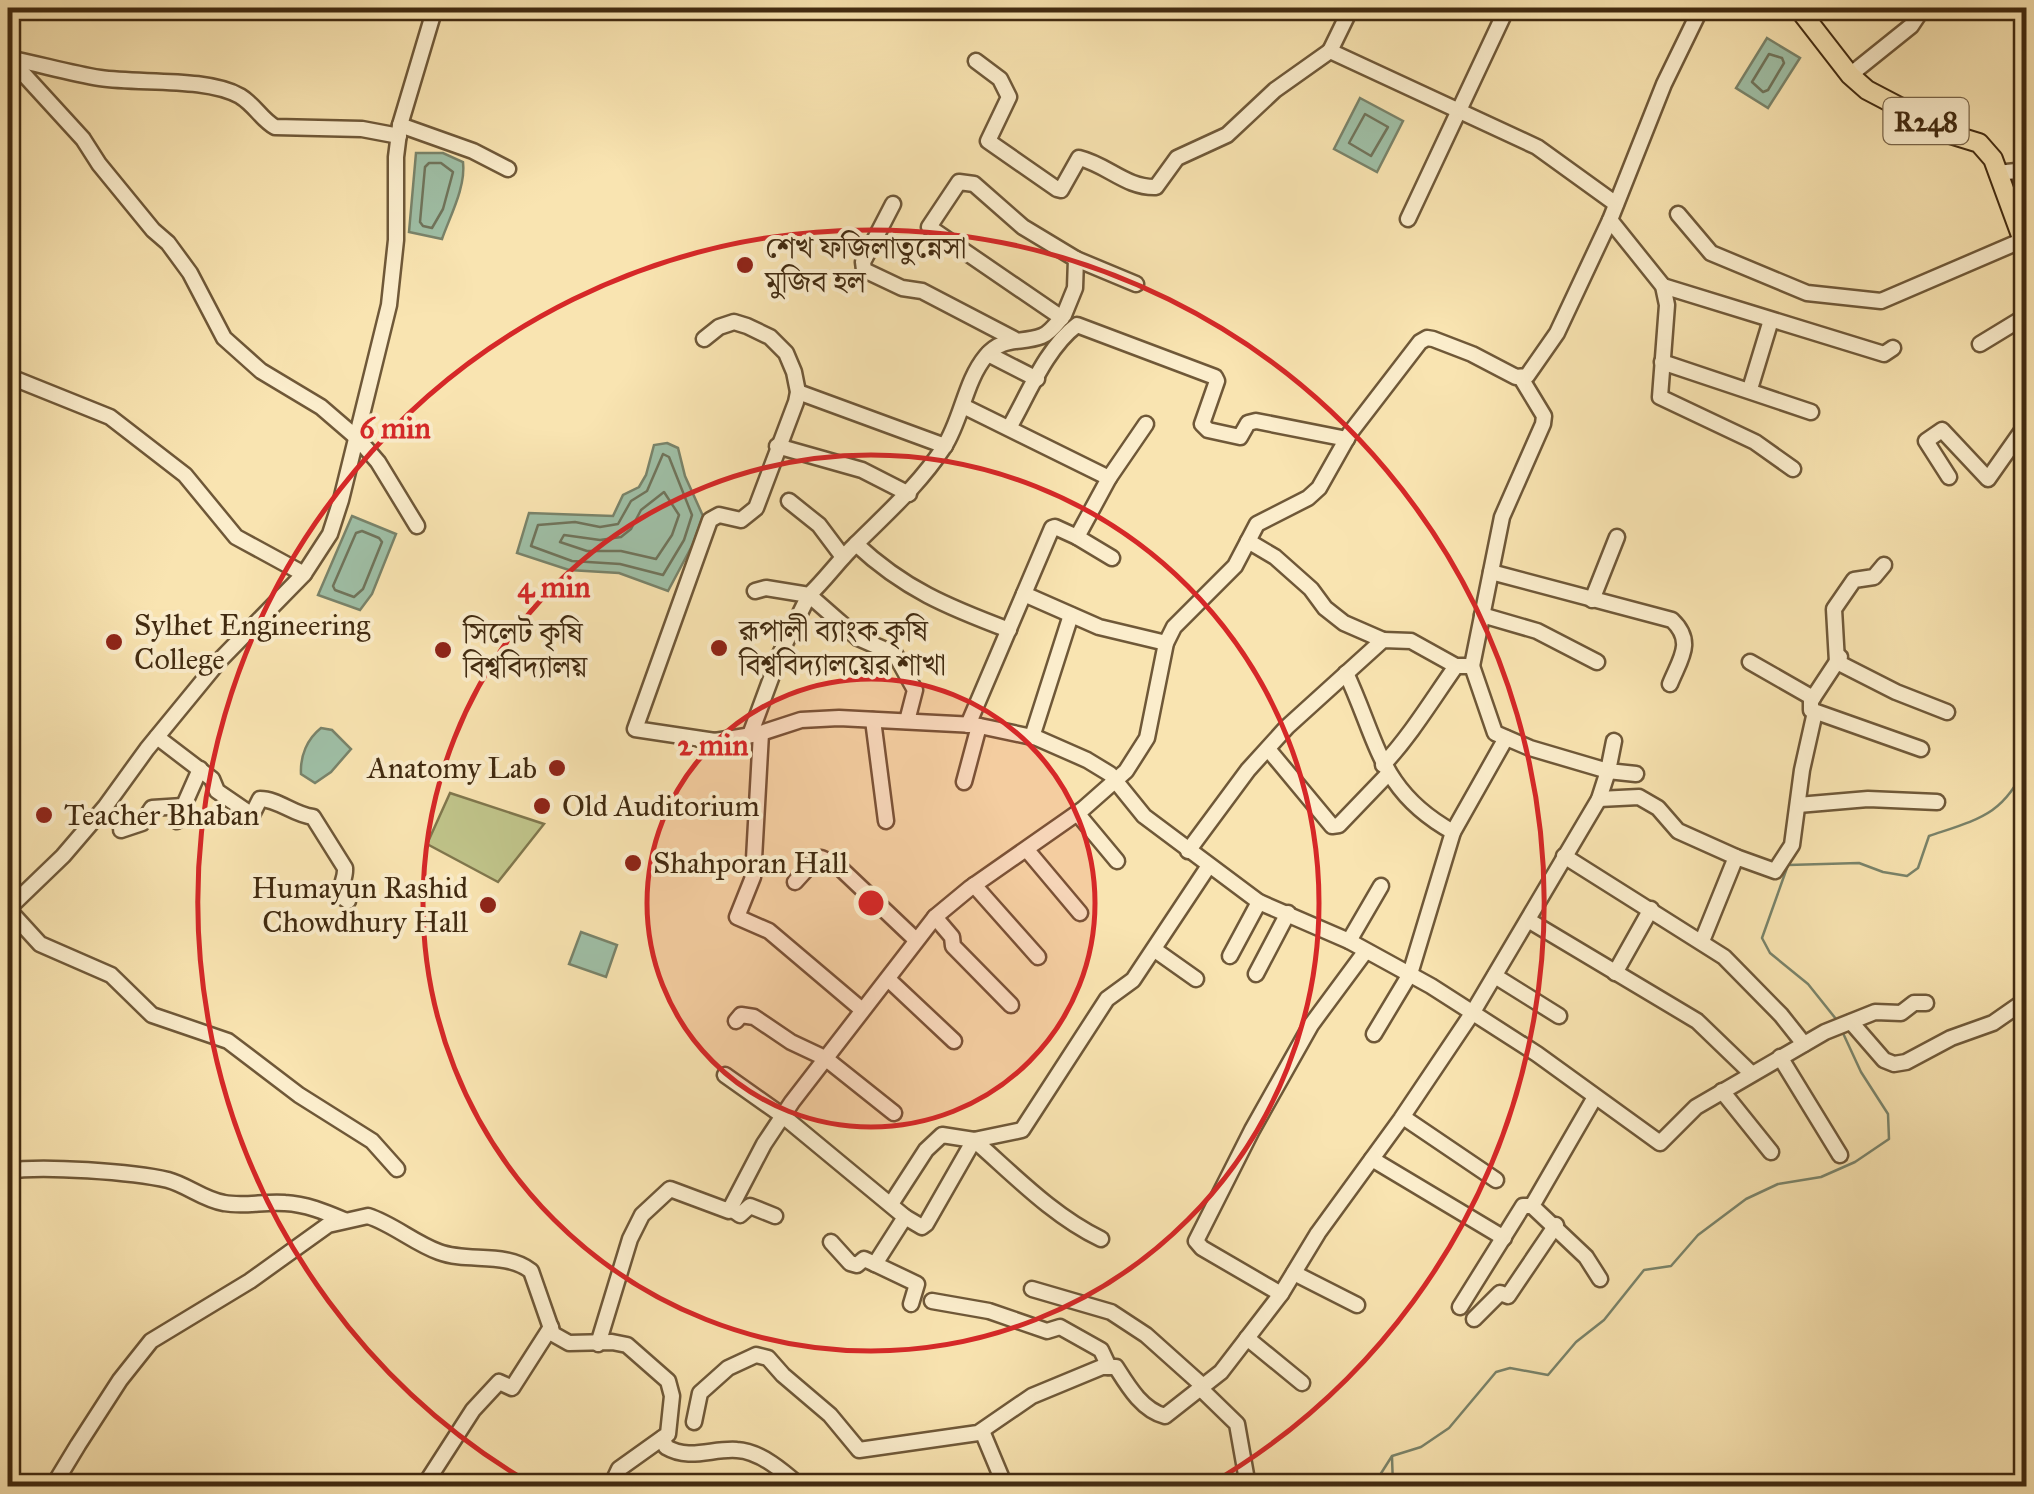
<svg xmlns="http://www.w3.org/2000/svg" width="2034" height="1494" font-family="'IM FELL Great Primer','Noto Serif Bengali',serif">
  <rect width="100%" height="100%" fill="#f9e4b1"/>
  <filter id="stains"><feTurbulence type="fractalNoise" baseFrequency=".002" numOctaves="4"/><feColorMatrix values="0 0 0 0 .2 0 0 0 0 .09 0 0 0 0 .02 0 0 0 .5 -.17"/></filter>
  <radialGradient id="worn" r=".72"><stop offset=".6" stop-color="#630" stop-opacity="0"/><stop offset="1" stop-color="#630" stop-opacity=".3"/></radialGradient>
  <polygon fill="#c0c48a" stroke="#80774d" stroke-width="2.5" points="450,793 544,824 498,882 427,844"/>
  <g fill="#9fbfa6" stroke="#79836a" stroke-width="2.5">
    <polygon points="1767,38 1800,58 1768,108 1736,88"/>
    <polygon points="1360,98 1403,121 1377,172 1334,149"/>
    <path d="M416,153H443L463,162C466,187 450,216 442,239L409,232Z"/>
    <polygon points="667,443 678,448 685,476 703,516 693,544 668,591 619,573 569,570 517,553 529,513 613,516 623,495 639,487 646,475 654,445"/>
    <polygon points="352,516 396,534 372,594 360,610 318,595"/>
    <path d="M321,728L332,730L351,749L331,772L315,783L301,774C300,756 307,739 321,728Z"/>
    <polygon points="581,932 617,945 606,977 569,964"/>
  </g>
  <g fill="none" stroke-linecap="round" stroke-linejoin="round">
    <g stroke="#70745b" stroke-width="2.5">
      <polygon points="1769,54 1782,58 1784,63 1768,90 1763,92 1752,82"/>
      <polygon points="1365,114 1388,127 1371,156 1349,143"/>
      <polygon points="429,163 441,163 453,172 443,209 432,228 423,226 420,222 425,167"/>
      <polygon points="663,454 669,457 692,515 684,540 663,575 620,564 572,561 531,546 538,525 575,522 600,527 618,524 631,501 647,491"/>
      <polygon points="664,492 679,515 672,535 656,559 621,551 587,551 560,542 564,535 600,540 621,537 631,529 641,510"/>
      <polygon points="362,531 379,538 382,542 363,589 354,597 335,590 333,586 356,533"/>
    </g>
    <g stroke="#79836a" stroke-width="2.5">
      <path d="M1836,1019L1808,984L1770,953L1762,938L1788,865L1859,863L1883,872L1907,876L1918,868L1929,836C1979,819 2004,815 2026,765"/>
      <polyline points="1392,1457 1393,1486"/>
      <polyline points="1373,1486 1392,1456 1421,1447 1449,1428 1496,1372 1510,1368 1548,1375 1576,1342 1604,1320 1644,1270 1671,1266 1698,1235 1746,1199 1778,1184 1821,1177 1855,1162 1889,1139 1888,1114 1861,1072 1842,1031"/>
    </g>
    <path stroke="#9fbfa6" stroke-width="10" d="M8,122C24,141 11,177 8,200"/>
    <g stroke="#6f5838" stroke-width="19">
      <g id="minor">
        <polyline points="1351,8 1330,51 1537,147 1616,204"/>
        <polyline points="1701,8 1664,84 1610,220 1663,286 1667,305 1660,397 1755,442 1793,469"/>
        <polyline points="8,57 83,139 99,164 153,230 168,243 190,273 224,338 261,371 321,407 357,438"/>
        <path d="M8,58C39,64 69,73 100,78C140,84 206,77 240,96C255,105 261,119 275,127L362,129L399,136"/>
        <path d="M976,61L1000,79L1009,97L988,141L1057,189L1061,190L1079,158C1108,165 1126,188 1156,187L1177,158L1227,135L1275,90L1330,51"/>
        <polyline points="1850,75 1911,26 1923,8"/>
        <polyline points="400,125 473,151 508,169"/>
        <polyline points="1997,173 2026,170"/>
        <polyline points="893,204 863,262 864,270 902,288 922,291 1014,339"/>
        <polyline points="1678,214 1711,253 1807,293 1881,301 2023,240"/>
        <polyline points="1408,219 1507,8"/>
        <polyline points="1076,259 1136,284"/>
        <polyline points="1663,286 1884,354 1893,348"/>
        <polyline points="704,339 719,327 734,322 747,326 770,337 786,353 794,372 798,392 796,402 756,508 741,520 719,515 710,520 635,729 715,741 758,734 801,720 839,718 975,725 1037,738 1087,760 1110,774 1144,816 1259,902 1349,941 1431,986 1537,1054 1660,1143 1696,1107 1825,1032 1875,1012 1901,1013 1914,1003 1926,1003"/>
        <polyline points="1980,344 2026,316"/>
        <polyline points="988,354 1037,379"/>
        <polyline points="1662,362 1811,412"/>
        <polyline points="8,376 110,417 185,475 236,537 304,574"/>
        <polyline points="1750,389 1771,320"/>
        <polyline points="798,392 945,446"/>
        <polyline points="963,406 1109,478 1077,537 1112,558"/>
        <path d="M1009,428C1028,395 1046,348 1077,325L1215,377L1217,381L1202,424L1208,430L1240,437L1248,423L1256,421L1347,439"/>
        <polyline points="777,446 862,470 909,494"/>
        <polyline points="365,447 378,462 417,526"/>
        <polyline points="1949,477 1926,441 1942,430 1988,479 2026,425"/>
        <polyline points="1109,478 1146,424"/>
        <polyline points="789,501 819,525 843,557"/>
        <polyline points="1248,541 1275,557 1311,589 1325,608 1344,623 1383,640"/>
        <path d="M856,544C904,589 948,607 1009,630"/>
        <polyline points="1884,565 1874,577 1854,580 1834,609 1837,662 1896,692 1947,712"/>
        <path d="M1491,572L1672,620C1695,642 1680,659 1670,684"/>
        <path d="M755,591L766,588L809,595C826,579 839,560 856,544C888,512 919,485 944,447C962,419 965,381 986,356C1003,336 1021,344 1042,336C1050,333 1058,322 1064,315L1075,288L1076,259L1023,227L974,184L959,182L929,227L1062,318"/>
        <polyline points="1024,594 1099,627 1166,643"/>
        <polyline points="1592,600 1617,537"/>
        <polyline points="1482,615 1537,631 1597,662"/>
        <polyline points="1840,657 1811,701 1811,710 1921,749"/>
        <polyline points="1750,662 1813,698"/>
        <polyline points="2025,665 2026,663"/>
        <polyline points="1472,666 1502,517 1543,424 1544,416 1521,378"/>
        <path d="M1346,673C1378,741 1379,791 1453,832"/>
        <polyline points="873,720 886,821"/>
        <polyline points="968,725 1052,528 1055,527 1077,537"/>
        <polyline points="761,733 753,877 737,917 769,931 861,1009"/>
        <polyline points="750,735 780,654 809,595 858,638 895,654 915,690 907,721"/>
        <path d="M157,737L212,779L217,791L252,815L260,799C278,799 294,815 313,817L345,868C346,879 339,886 341,896L348,901"/>
        <polyline points="1032,737 1071,615"/>
        <polyline points="1614,741 1608,771 1636,774"/>
        <polyline points="1268,749 1332,826 1339,825 1388,774"/>
        <path d="M1383,765C1411,735 1432,700 1456,666"/>
        <polyline points="964,782 979,726"/>
        <polyline points="1599,799 1639,797 1658,808 1678,831 1736,857"/>
        <polyline points="1798,805 1868,799 1937,802"/>
        <polyline points="1077,813 1117,861"/>
        <polyline points="177,821 200,769"/>
        <polyline points="121,830 142,823 152,808 183,806"/>
        <polyline points="1027,850 1080,913"/>
        <polyline points="1564,856 1724,957 1781,1015 1804,1044"/>
        <polyline points="795,882 814,861 821,858 837,865 916,940"/>
        <polyline points="974,885 1038,957"/>
        <polyline points="8,909 63,856 105,807 147,749 220,660 304,574 330,534 341,500 389,305 396,240 396,157 400,125 435,8"/>
        <polyline points="8,909 40,944 111,975 152,1015 228,1041 299,1095 372,1141 397,1169"/>
        <polyline points="935,917 952,937 953,946 1011,1005"/>
        <polyline points="1528,920 1697,1021 1751,1073"/>
        <polyline points="1349,941 1381,886"/>
        <polyline points="1702,941 1736,857 1775,871 1792,845 1802,770 1815,712"/>
        <polyline points="1155,950 1196,979"/>
        <polyline points="1230,956 1259,902"/>
        <polyline points="1615,973 1651,909"/>
        <polyline points="1256,974 1288,913"/>
        <polyline points="1495,976 1559,1016"/>
        <polyline points="888,979 954,1041"/>
        <polyline points="736,1021 741,1015 754,1017 791,1042 825,1058 894,1113"/>
        <polyline points="1851,1022 1884,1060 1894,1064 1906,1062 1951,1038 1993,1023 2026,1000"/>
        <polyline points="1374,1034 1410,974 1453,832 1506,738"/>
        <polyline points="1780,1057 1840,1155"/>
        <polyline points="725,1075 783,1116 905,1217 875,1264 917,1284 911,1304"/>
        <polyline points="1722,1091 1771,1152"/>
        <polyline points="1595,1097 1532,1206 1586,1257 1600,1279"/>
        <polyline points="1403,1117 1496,1180"/>
        <path d="M974,1140C1014,1175 1053,1216 1101,1239"/>
        <polyline points="1372,1159 1504,1238"/>
        <path d="M8,1171C41,1165 134,1172 168,1180C187,1185 204,1200 224,1203C245,1207 265,1201 285,1203C306,1204 325,1212 344,1220"/>
        <polyline points="891,1204 926,1150 942,1135 974,1140 1022,1130 1107,999 1133,980 1208,867"/>
        <polyline points="730,1208 740,1215 750,1206 775,1216"/>
        <polyline points="905,1217 922,1227 926,1224 974,1140"/>
        <polyline points="831,1242 850,1263 857,1265 864,1259 875,1264"/>
        <polyline points="1294,1273 1357,1305"/>
        <polyline points="1032,1289 1111,1312 1146,1335 1203,1386"/>
        <polyline points="1281,1294 1202,1248 1196,1241 1252,1130 1311,1025 1365,952"/>
        <polyline points="932,1301 989,1311 1047,1331 1060,1327 1101,1350 1109,1367"/>
        <polyline points="1460,1307 1523,1206 1532,1206"/>
        <polyline points="1474,1319 1500,1293 1508,1296 1556,1225"/>
        <polyline points="1247,1338 1302,1383"/>
        <polyline points="598,1344 630,1239 642,1215 670,1189 729,1211 764,1144 792,1102 935,917 970,888 1083,809 1126,771 1147,738 1166,643 1174,627 1235,566 1257,524 1308,498 1319,488 1350,433 1420,342 1427,338 1433,339 1472,354 1516,377 1527,376 1557,333 1610,220"/>
        <polyline points="1200,1388 1237,1424 1248,1486"/>
        <path d="M694,1422L700,1393L728,1368L756,1355L768,1358L783,1375L830,1415L859,1450L978,1433L1032,1396L1102,1367H1116C1128,1386 1142,1410 1165,1416L1221,1372L1281,1294L1318,1233L1401,1119L1473,1012L1599,799L1608,771L1530,748L1495,733L1472,666H1456L1411,641L1383,640L1287,727L1248,770L1188,851"/>
        <polyline points="982,1431 1005,1486"/>
        <path d="M663,1438L666,1447C690,1461 712,1448 737,1450C760,1451 784,1472 800,1486"/>
        <path d="M58,1486V1478L78,1445L120,1380L151,1341L250,1281L328,1225L368,1216C393,1224 414,1243 439,1252C468,1263 505,1251 531,1271L553,1334L569,1343L612,1342L627,1345L668,1381L672,1396L668,1434L619,1469L611,1486"/>
        <polyline points="424,1486 473,1410 499,1382 512,1388 551,1327"/>
      </g>
    </g>
    <g stroke="#412a10" stroke-width="22">
      <polyline id="major" points="1798,8 1850,75 1867,90 1953,135 1979,143 1993,159 2026,249"/>
    </g>
    <use href="#minor" stroke="#fbedcc" stroke-width="14"/>
    <use href="#major" stroke="#f9e4b1" stroke-width="18"/>
  </g>
  <circle cx="871" cy="903" r="224" fill="#d62828" fill-opacity=".12"/>
  <g fill="none" stroke="#d62828" stroke-width="5">
    <circle cx="871" cy="903" r="224"/>
    <circle cx="871" cy="903" r="448"/>
    <path d="M535 1486A673 673 0 1 1 1207 1486"/>
  </g>
  <g fill="#8f2418" stroke="#fbedcc" stroke-width="4">
    <circle cx="745" cy="265" r="10"/>
    <circle cx="114" cy="642" r="10"/>
    <circle cx="719" cy="648" r="10"/>
    <circle cx="443" cy="650" r="10"/>
    <circle cx="557" cy="768" r="10"/>
    <circle cx="542" cy="806" r="10"/>
    <circle cx="44" cy="815" r="10"/>
    <circle cx="633" cy="863" r="10"/>
    <circle cx="488" cy="905" r="10"/>
  </g>
  <g text-anchor="middle" stroke-width="8" stroke-linejoin="round" paint-order="stroke">
    <rect fill="#fbedcc" stroke="#796448" stroke-width="2.5" x="1883.5" y="98" width="85" height="46" rx="8"/>
    <g font-size="28" font-weight="bold" fill="#412a10">
      <text x="1926" y="131">R248</text>
    </g>
    <g font-size="30" fill="#412a10" stroke="#fbedcc" text-anchor="start">
      <text x="765" y="258">শেখ ফজিলাতুন্নেসা<tspan x="765" dy="34">মুজিব হল</tspan></text>
      <text x="134" y="635">Sylhet Engineering<tspan x="134" dy="34">College</tspan></text>
      <text x="739" y="641">রূপালী ব্যাংক কৃষি<tspan x="739" dy="34">বিশ্ববিদ্যালয়ের শাখা</tspan></text>
      <text x="463" y="643">সিলেট কৃষি<tspan x="463" dy="34">বিশ্ববিদ্যালয়</tspan></text>
      <text x="537" y="778" text-anchor="end">Anatomy Lab</text>
      <text x="562" y="816">Old Auditorium</text>
      <text x="64" y="825">Teacher Bhaban</text>
      <text x="653" y="873">Shahporan Hall</text>
      <text x="468" y="898" text-anchor="end">Humayun Rashid<tspan x="468" dy="34">Chowdhury Hall</tspan></text>
    </g>
  </g>
  <circle cx="871" cy="903" r="15" fill="#d62828" stroke="#fbedcc" stroke-width="5"/>
  <g font-size="30" text-anchor="middle" font-weight="bold" fill="#d62828" stroke="#fbedcc" stroke-width="8" stroke-linejoin="round" paint-order="stroke">
    <text x="395" y="438">6 min</text>
    <text x="554" y="597">4 min</text>
    <text x="713" y="755">2 min</text>
  </g>
  <rect width="2034" height="1494" fill="none" stroke="#f9e4b1" stroke-width="40"/>
  <rect x="10" y="10" width="2014" height="1474" fill="none" stroke="#412a10" stroke-width="5"/>
  <rect x="20" y="20" width="1994" height="1454" fill="none" stroke="#412a10" stroke-width="2.5"/>
  <rect width="100%" height="100%" filter="url(#stains)"/>
  <rect width="100%" height="100%" fill="url(#worn)"/>
</svg>
